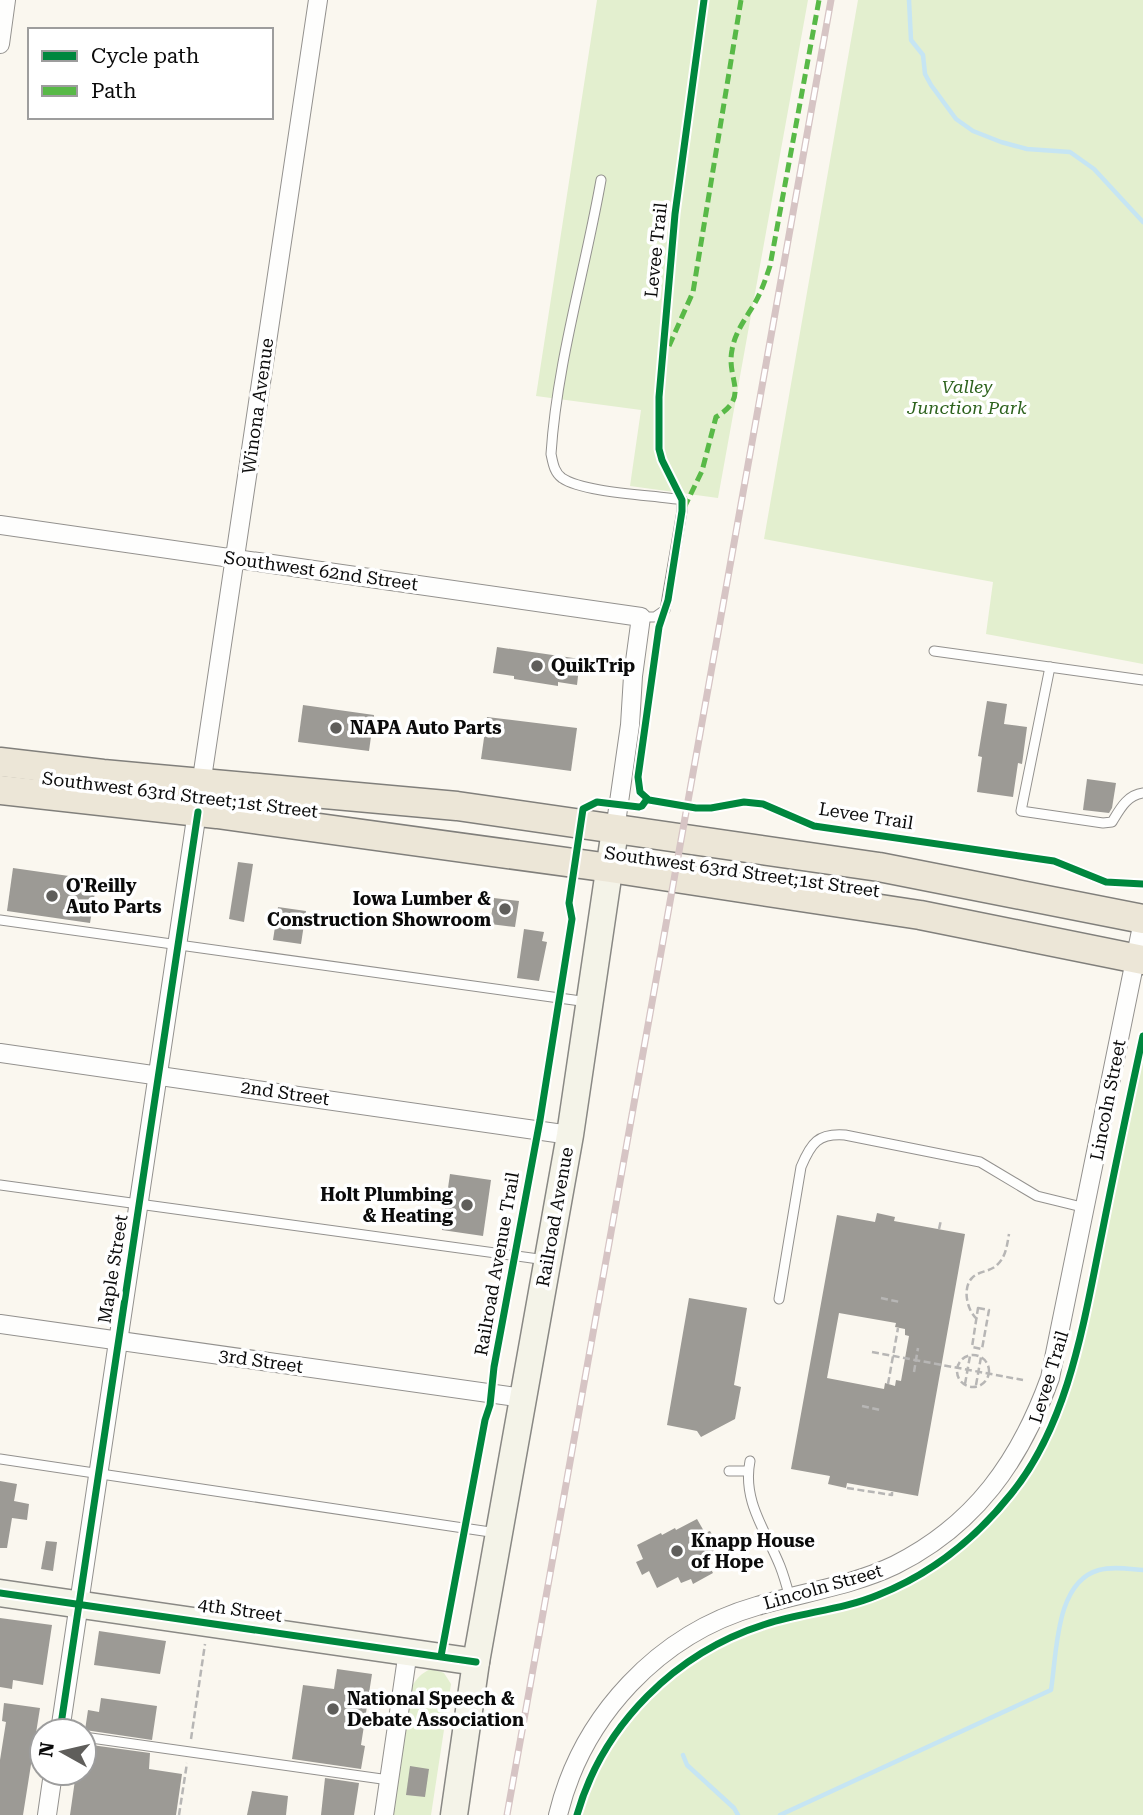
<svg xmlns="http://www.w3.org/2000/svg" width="1143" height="1815" font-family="'Roboto Serif',serif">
  <rect width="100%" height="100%" fill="#faf7ef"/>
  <g fill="#e3efcf">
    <polygon points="597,0 808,0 718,498 630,486 641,410 536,396"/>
    <polygon points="858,0 1143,0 1143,664 986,634 993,582 764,539"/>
    <path d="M1143,1054V1815H581C605,1730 672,1659 756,1631C788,1620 822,1616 854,1607C915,1589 971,1551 1010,1502C1063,1436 1077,1357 1095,1277C1112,1202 1127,1128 1143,1054Z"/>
    <path d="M432,1669L444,1673L451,1684L431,1815H390L410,1689C416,1680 421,1672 432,1669Z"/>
  </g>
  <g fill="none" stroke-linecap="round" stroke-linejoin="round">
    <g stroke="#c6e5f3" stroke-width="4.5">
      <polyline points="909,0 911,40 923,55 925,74 931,85 956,119 973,131 1001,142 1027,149 1070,152 1094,169 1143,222"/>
      <polyline points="683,1755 687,1765 734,1808 738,1815"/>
      <path d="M780,1815L1051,1690C1057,1653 1055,1582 1099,1570C1113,1566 1129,1569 1143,1570"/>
    </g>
  </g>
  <g fill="#9c9a95" fill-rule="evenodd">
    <polygon points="497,647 580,659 577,685 558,682 558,686 514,679 514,676 493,673"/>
    <polygon points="987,701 1007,704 1004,724 1027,727 1022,764 1018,763 1013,797 977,792 982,757 978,756"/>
    <polygon points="303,705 374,715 369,751 298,742"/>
    <polygon points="487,717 577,728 571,771 481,759"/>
    <polygon points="1087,779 1116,783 1112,808 1109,813 1083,810"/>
    <polygon points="238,862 253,864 244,922 229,919"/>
    <polygon points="13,868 97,880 90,923 7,911"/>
    <polygon points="494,898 519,901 515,927 490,924"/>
    <polygon points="278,907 306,911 301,944 273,940"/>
    <polygon points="524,929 544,932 542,941 547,942 539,981 517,978"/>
    <polygon points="450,1174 491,1180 483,1236 442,1230"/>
    <path d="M877,1213L895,1217L894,1221L965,1234L918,1496L847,1483L846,1488L828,1484L830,1476L791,1469L837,1215L875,1222ZM839,1313L896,1323L895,1327L905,1329V1335L909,1336L901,1381L896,1380L895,1386L885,1383L884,1389L827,1378Z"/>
    <polygon points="689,1298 747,1308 734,1385 741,1387 735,1419 701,1437 697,1431 667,1425"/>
    <polygon points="0,1481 17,1484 14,1501 29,1504 27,1520 12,1518 7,1548 0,1548"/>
    <polygon points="697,1519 705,1533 710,1531 716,1542 711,1545 717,1557 707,1562 713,1573 693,1584 691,1579 681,1583 678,1577 657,1588 649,1571 642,1575 636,1562 643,1559 637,1545 661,1533 662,1535 675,1528 676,1530"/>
    <polygon points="46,1541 57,1542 53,1571 41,1569"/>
    <polygon points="0,1618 52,1625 43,1685 13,1680 12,1689 0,1687"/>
    <polygon points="99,1631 166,1641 160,1674 94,1665"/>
    <polygon points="337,1669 372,1674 361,1745 365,1746 361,1769 292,1759 303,1685 334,1689"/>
    <polygon points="101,1698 157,1706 152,1740 85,1730 88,1710 99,1712"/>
    <polygon points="4,1703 40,1708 23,1815 0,1815 0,1760 6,1722 2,1721"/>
    <polygon points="84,1744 150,1753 149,1769 182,1774 176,1815 70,1815 76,1773 84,1773"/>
    <polygon points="410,1766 429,1769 425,1797 406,1795"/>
    <polygon points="325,1778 359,1783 354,1815 321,1815"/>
    <polygon points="252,1791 288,1796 286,1815 247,1815"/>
  </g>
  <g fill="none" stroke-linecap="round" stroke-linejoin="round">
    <g stroke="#93918e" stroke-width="11">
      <g id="lane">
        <path d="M601,180C585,271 557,362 551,454C553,463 554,472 562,478C584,493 653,495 682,500V511L665,610L655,617H641"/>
        <polyline points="934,651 1143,680"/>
        <path d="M1050,667L1021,811L1103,823L1112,822C1120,809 1127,795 1143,793"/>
        <polyline points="0,920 588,1002"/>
        <polyline points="0,1185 546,1260"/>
        <path d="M779,1299L801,1167C811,1143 818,1133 845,1135L980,1162L1037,1196L1086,1208"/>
        <polyline points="0,1459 497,1533"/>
        <path d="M750,1461C742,1501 766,1531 780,1566C784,1576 787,1587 790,1598"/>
        <polyline points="729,1471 748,1471"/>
        <polyline points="84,1737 389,1780"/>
      </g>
    </g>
    <g stroke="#93918e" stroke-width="20">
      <g id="street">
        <polyline points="0,44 6,0"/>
        <polyline points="0,525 641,617 633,676 630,725 615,830"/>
        <polyline points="0,1053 570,1135"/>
        <polyline points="0,1324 523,1398"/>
        <polyline points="60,1731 318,0"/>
        <polyline points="47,1815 53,1773"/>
        <polyline points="384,1815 408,1651"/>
        <path d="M558,1815C582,1716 659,1634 757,1606C804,1592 851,1586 895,1565C975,1525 1020,1461 1050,1378L1143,921"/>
      </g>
    </g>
    <g stroke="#898884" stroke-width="29">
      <g id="secondary">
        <polyline points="0,1593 476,1662"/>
        <polyline points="454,1815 476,1662 570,1135 615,830"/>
      </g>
    </g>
    <g stroke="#807f7b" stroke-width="31">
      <g id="primary">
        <polyline points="0,762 103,774 457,806 879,867 1143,919"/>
        <polyline points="0,790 217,814 610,868 920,915 1143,960"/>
      </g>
    </g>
    <g stroke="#b7b6b5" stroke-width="2.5" stroke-dasharray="7 3.5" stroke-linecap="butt">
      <polyline points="939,1229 941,1220"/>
      <polyline points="881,1298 900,1302"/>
      <polygon points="978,1308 989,1310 982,1349 972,1347"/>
      <path d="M977,1319C967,1311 962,1288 972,1278C978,1271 990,1272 997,1265C1006,1257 1007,1245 1009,1234"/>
      <polyline points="872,1352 1023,1380"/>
      <circle cx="973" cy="1371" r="16"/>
      <polyline points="914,1372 918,1348"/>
      <polyline points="888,1384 898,1328"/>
      <polyline points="965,1384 970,1356"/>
      <polyline points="976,1385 981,1357"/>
      <polyline points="862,1406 880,1410"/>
      <polyline points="847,1488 892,1495 892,1492"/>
      <polyline points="418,1705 421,1687"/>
      <polyline points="191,1739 205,1644"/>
      <polyline points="179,1815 187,1763"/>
    </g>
    <use href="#lane" stroke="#fefefd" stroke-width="9"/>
    <use href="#street" stroke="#fefefd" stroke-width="18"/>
    <use href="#secondary" stroke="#f4f3e8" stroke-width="26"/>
    <use href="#primary" stroke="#ece6d7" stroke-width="28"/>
    <g stroke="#d6c4c4" stroke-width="7">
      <polyline id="rail" points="507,1815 831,0"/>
    </g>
    <use href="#rail" stroke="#fff" stroke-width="4.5" stroke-dasharray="13" stroke-linecap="butt"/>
    <g stroke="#58b947" stroke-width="5" stroke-dasharray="10 5" stroke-linecap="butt">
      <polyline points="669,346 693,292 741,0"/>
      <path d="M684,508L702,471L716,417C751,396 726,380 732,350C735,331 747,317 756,301C762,290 766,278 770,266L819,0"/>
    </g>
    <g stroke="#fff" stroke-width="11">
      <g id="cycleway">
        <polyline points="704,0 675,214 659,397 659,449 662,460 682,500 682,511 668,600 659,627 638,777 640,792 649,800 696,808 711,808 744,802 763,804 814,826 1054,861 1106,882 1143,884"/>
        <polyline points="0,1593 476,1662"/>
        <polyline points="441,1656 485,1420 490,1405 494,1367 540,1120 572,919 569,903 583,809 597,802 639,807 642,806 647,799"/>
        <polyline points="60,1731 198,812"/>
        <path d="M577,1815C603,1724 676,1652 766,1624C803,1612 842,1610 878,1595C931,1574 976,1538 1011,1494C1069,1423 1084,1321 1102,1233C1115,1167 1129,1101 1143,1036"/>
      </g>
    </g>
    <use href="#cycleway" stroke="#00873e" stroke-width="7"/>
  </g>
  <g fill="#5f5e5b" stroke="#fff" stroke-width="2.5">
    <circle cx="537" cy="666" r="7"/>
    <circle cx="336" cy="728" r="7"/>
    <circle cx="52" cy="896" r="7"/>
    <circle cx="505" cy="909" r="7"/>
    <circle cx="467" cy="1205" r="7"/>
    <circle cx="677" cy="1551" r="7"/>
    <circle cx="333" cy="1709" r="7"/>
  </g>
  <g text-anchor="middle" stroke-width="7" stroke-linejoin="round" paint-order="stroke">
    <g font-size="18" fill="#0b0b0b" stroke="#fff">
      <text transform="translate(656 250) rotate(-84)" y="6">Levee Trail</text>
      <text transform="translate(258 406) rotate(-82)" y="6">Winona Avenue</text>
      <text transform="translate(321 571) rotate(8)" y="6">Southwest 62nd Street</text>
      <text transform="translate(180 795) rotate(7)" y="6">Southwest 63rd Street;1st Street</text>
      <text transform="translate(866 816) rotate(9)" y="6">Levee Trail</text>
      <text transform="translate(742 872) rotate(8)" y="6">Southwest 63rd Street;1st Street</text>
      <text transform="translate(285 1093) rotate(8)" y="6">2nd Street</text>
      <text transform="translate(1108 1100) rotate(-79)" y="6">Lincoln Street</text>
      <text transform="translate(555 1217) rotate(-80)" y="6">Railroad Avenue</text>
      <text transform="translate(497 1264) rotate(-80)" y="6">Railroad Avenue Trail</text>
      <text transform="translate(113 1269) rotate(-81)" y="6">Maple Street</text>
      <text transform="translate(261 1361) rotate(8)" y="6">3rd Street</text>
      <text transform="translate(1049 1377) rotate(-73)" y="6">Levee Trail</text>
      <text transform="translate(823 1587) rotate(-16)" y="6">Lincoln Street</text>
      <text transform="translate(240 1610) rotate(8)" y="6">4th Street</text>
    </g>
    <g font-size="18" font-style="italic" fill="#2d621d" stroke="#fff">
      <text x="967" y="393">Valley<tspan x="967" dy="21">Junction Park</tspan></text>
    </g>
    <g font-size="18" font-weight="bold" fill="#0b0b0b" stroke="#fff" text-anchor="start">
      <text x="551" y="672">QuikTrip</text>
      <text x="350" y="734">NAPA Auto Parts</text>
      <text x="66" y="892">O'Reilly<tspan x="66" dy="21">Auto Parts</tspan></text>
      <text x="491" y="905" text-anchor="end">Iowa Lumber &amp;<tspan x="491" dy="21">Construction Showroom</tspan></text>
      <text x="453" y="1201" text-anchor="end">Holt Plumbing<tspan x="453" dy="21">&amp; Heating</tspan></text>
      <text x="691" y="1547">Knapp House<tspan x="691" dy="21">of Hope</tspan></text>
      <text x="347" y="1705">National Speech &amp;<tspan x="347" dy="21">Debate Association</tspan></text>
    </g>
  </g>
  <rect x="28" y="28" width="245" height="91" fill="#ffffff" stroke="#9d9d9d" stroke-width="2"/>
  <rect x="42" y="51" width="35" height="10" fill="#00873e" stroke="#9d9d9d" stroke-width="2"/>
  <text x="91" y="63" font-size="21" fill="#0b0b0b">Cycle path</text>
  <rect x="42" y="86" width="35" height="10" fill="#58b947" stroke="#9d9d9d" stroke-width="2"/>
  <text x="91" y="98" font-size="21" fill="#0b0b0b">Path</text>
  <g transform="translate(63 1752) rotate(278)"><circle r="33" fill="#ffffff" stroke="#9d9d9d" stroke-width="2"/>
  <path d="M0-5L12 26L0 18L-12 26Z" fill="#5f5e5b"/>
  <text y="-10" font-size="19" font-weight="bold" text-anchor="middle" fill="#0b0b0b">N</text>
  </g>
</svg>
